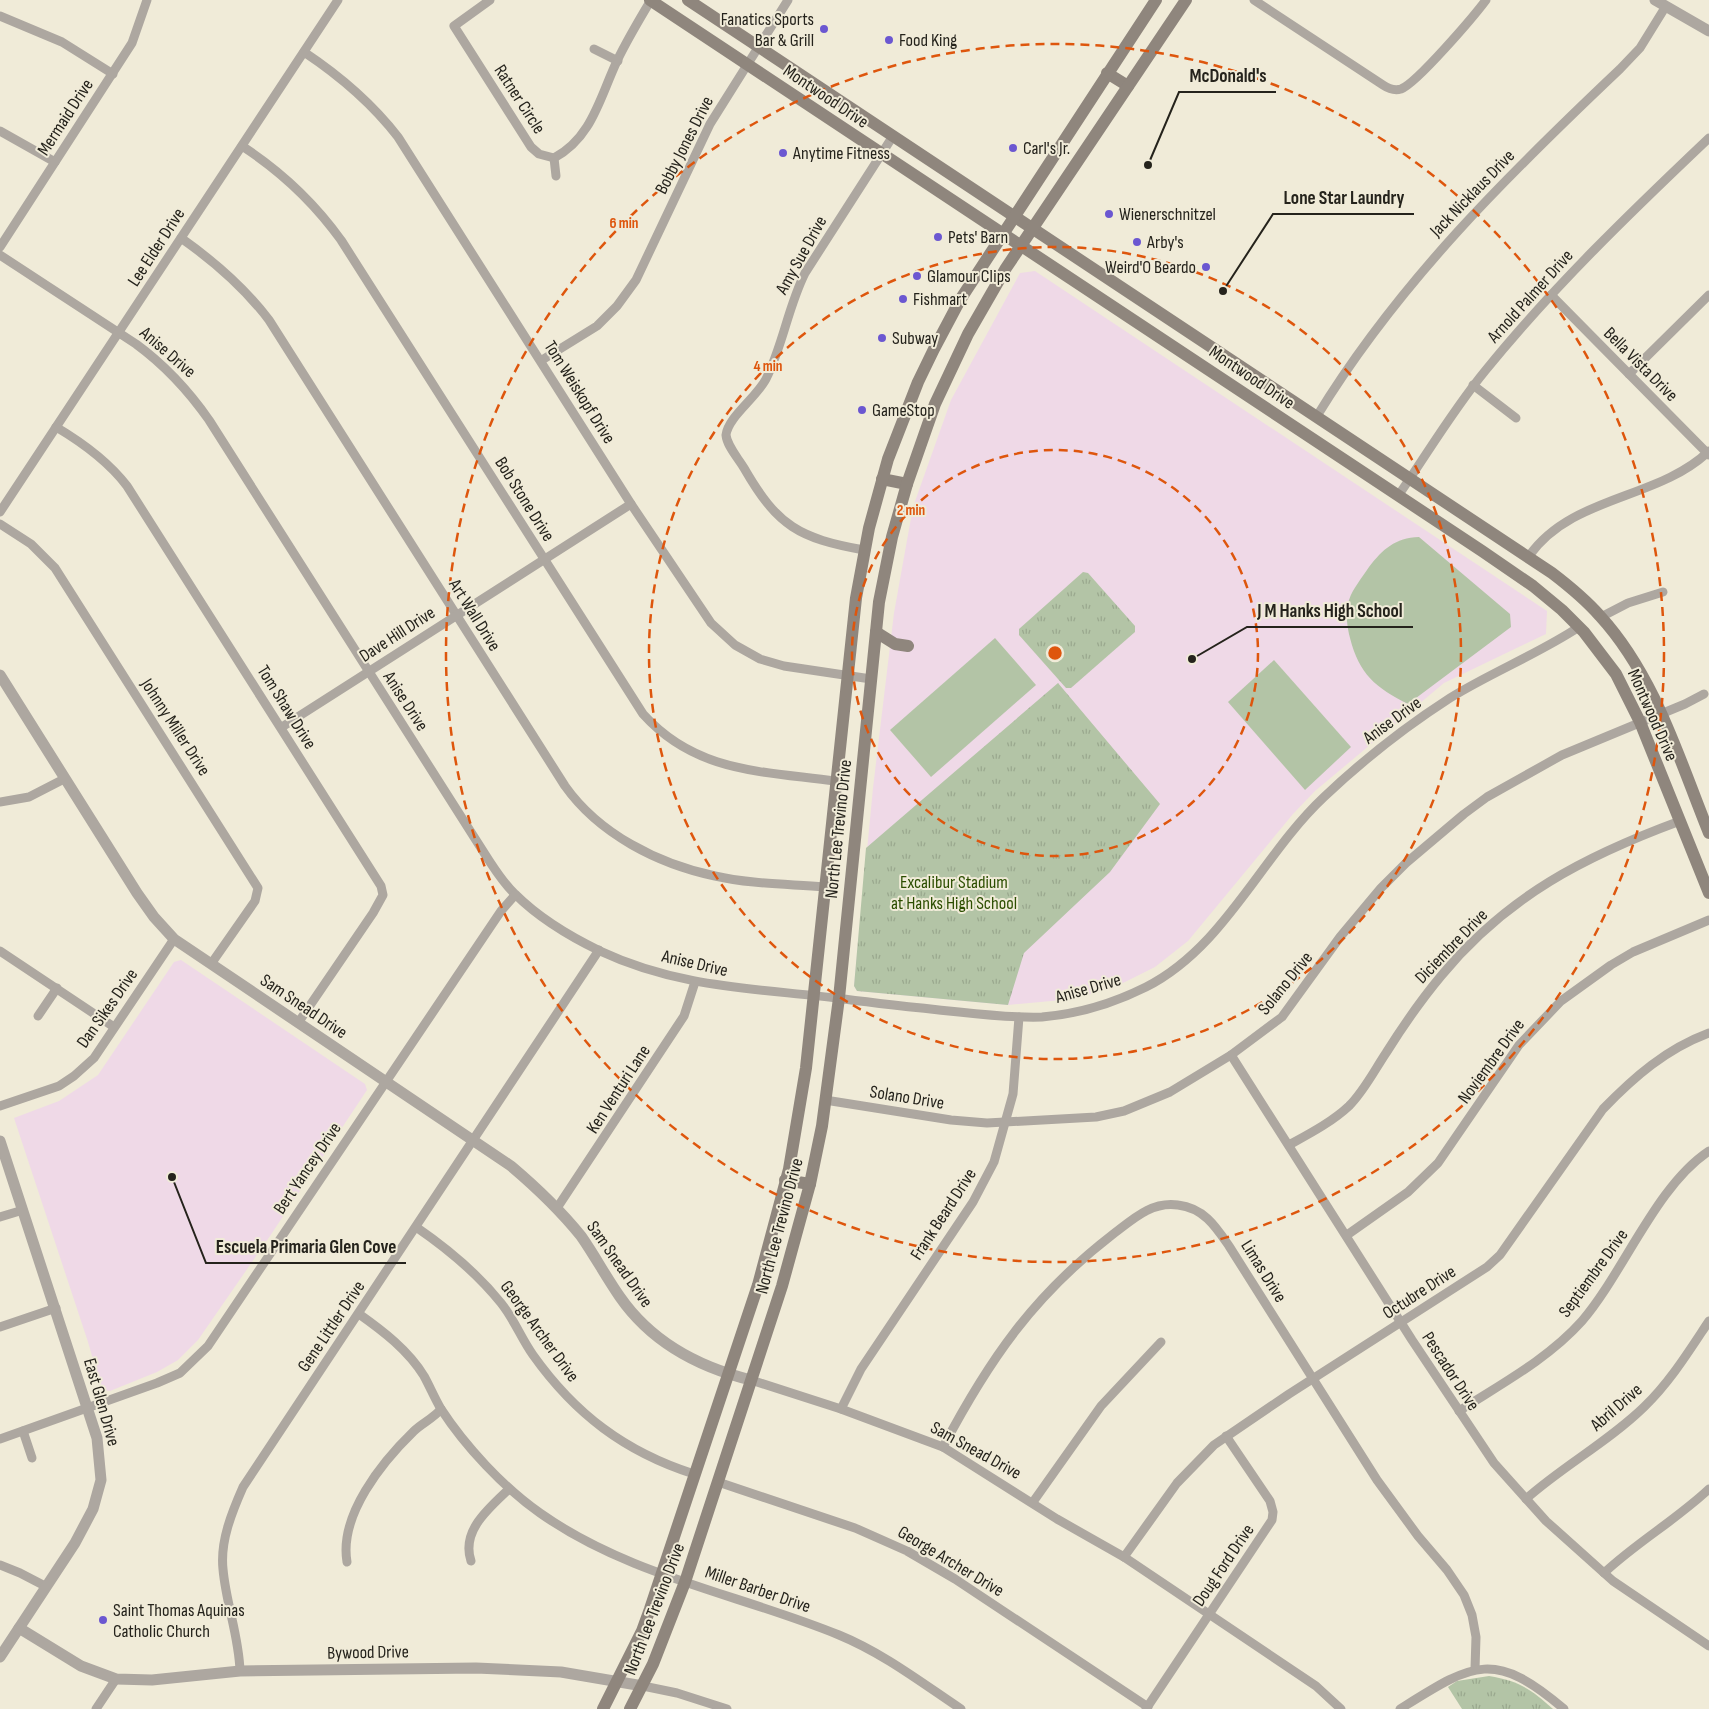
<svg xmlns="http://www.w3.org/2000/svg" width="1709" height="1709" font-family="'Sofia Sans Condensed',sans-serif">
  <defs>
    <pattern id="park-tufts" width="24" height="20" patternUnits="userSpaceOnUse" patternTransform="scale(1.25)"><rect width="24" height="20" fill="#b3c4a6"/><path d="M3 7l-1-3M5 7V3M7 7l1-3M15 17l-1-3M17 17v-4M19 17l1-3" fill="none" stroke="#9aa88e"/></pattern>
  </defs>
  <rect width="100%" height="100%" fill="#f0ebd8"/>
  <g fill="#efd9e7">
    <polygon points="1035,271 1547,611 1546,634 1444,683 1315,791 1293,814 1188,941 1155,967 1115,987 1073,999 1008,1005 857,991 854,986 873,788 894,613 913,507 951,400 1020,273"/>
    <polygon points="181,960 365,1084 367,1090 270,1236 198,1340 178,1360 157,1372 110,1391 102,1390 99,1380 88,1342 14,1118 59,1101 98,1075 174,962"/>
  </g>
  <g fill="#b3c4a6">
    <path d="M1419,537L1510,614L1511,627L1408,704C1376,688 1359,674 1350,638C1347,626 1345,612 1349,600C1353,588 1362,578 1369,567C1383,549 1395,538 1419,537Z"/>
    <polygon points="995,638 1036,685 931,777 890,730"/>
    <polygon points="1274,660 1351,747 1305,790 1228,702"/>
  </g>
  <g fill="url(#park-tufts)">
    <polygon points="1083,572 1088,573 1135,626 1135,632 1071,688 1066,688 1019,635 1019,629"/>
    <polygon points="1058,683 1160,804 1110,872 1024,953 1008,1005 857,991 854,986 866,848"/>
    <path d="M1489,1676C1519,1681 1531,1689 1553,1709H1462L1448,1687L1457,1681Z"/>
  </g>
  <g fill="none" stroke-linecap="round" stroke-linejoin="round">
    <g stroke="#ada7a0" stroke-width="9">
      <path d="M490,0L454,26L531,147L539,154L554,158C592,138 600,97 617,61C627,40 639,20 651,0"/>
      <path d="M1254,0L1383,85C1389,89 1394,91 1401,89C1417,83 1474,16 1486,0"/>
      <polyline points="0,16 62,42 113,74"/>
      <polyline points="594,49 618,61"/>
      <path d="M304,52C340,76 371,102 398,137L631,504L711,623L735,645L760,659L784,666L871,679"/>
      <polyline points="0,131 55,162"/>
      <path d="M242,146C282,172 313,201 341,240L643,714C696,773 762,771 835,781"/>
      <polyline points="554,158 556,176"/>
      <path d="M181,238C215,262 244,287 269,320L565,786C599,834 658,864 715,876C750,884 788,884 824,887"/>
      <polyline points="0,247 132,43 147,0"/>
      <path d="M0,255L136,344C166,366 188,390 209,420L488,859C496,871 504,884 515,894C538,917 571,937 600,951C681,989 758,988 844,999C882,1004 920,1008 959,1012C986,1015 1014,1018 1042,1017C1078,1014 1114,1003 1146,987C1225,947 1261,856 1324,797C1363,760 1405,727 1450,698C1492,672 1538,654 1579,627"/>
      <polyline points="1551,295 1709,455"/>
      <polyline points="542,360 597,326 617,306 636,280 710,124 788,0"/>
      <polyline points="1629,374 1709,295"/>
      <polyline points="1473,385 1516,418"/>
      <path d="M1317,416C1399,282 1508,175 1620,69L1640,48L1666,6"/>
      <path d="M56,427C83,443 108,461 127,486L381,886L383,895L373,913L298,1023"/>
      <path d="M1398,496C1427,454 1453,410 1485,371C1553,287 1631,212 1709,138"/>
      <polyline points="0,512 338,0"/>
      <polyline points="0,524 31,544 55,568 258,888 255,901 211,964"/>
      <path d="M864,550C799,538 778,527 744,468C738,458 727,446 726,435C728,417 756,398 766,379C783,345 788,307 805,273L893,136"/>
      <path d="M1529,556C1572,495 1658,500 1709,451"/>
      <polyline points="1601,617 1628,603 1663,592"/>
      <polyline points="282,727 631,504"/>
      <polyline points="0,802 29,797 64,779"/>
      <polyline points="0,951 114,1027"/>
      <polyline points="38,1016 57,988"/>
      <polyline points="1231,1055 1412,1340 1494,1463 1546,1521 1613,1581 1709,1646"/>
      <polyline points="825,1100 951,1120 987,1123 1096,1117 1124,1111 1170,1092 1231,1055 1282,1017 1340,937 1381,888 1406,863 1464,814 1487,797 1562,755 1685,704 1704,694"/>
      <polyline points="0,1106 59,1086 74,1076 94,1058 174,939"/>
      <path d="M1289,1145C1309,1134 1332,1122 1349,1106C1364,1091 1374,1071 1386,1053C1403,1026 1421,1000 1441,976C1507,896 1585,856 1680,821"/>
      <polyline points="557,1208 684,1016 695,982"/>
      <polyline points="0,1217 23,1210"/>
      <path d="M416,1227C448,1249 477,1273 501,1303C514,1319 521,1338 533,1355C575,1414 625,1452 694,1474"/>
      <polyline points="1347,1235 1408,1192 1438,1163 1519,1045 1561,1001 1611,965 1633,952 1709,920"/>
      <path d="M359,1314C383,1331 408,1350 424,1376C430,1387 435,1399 441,1409C465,1446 504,1488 540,1513C629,1576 739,1594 839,1635C883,1653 922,1683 961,1709"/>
      <polyline points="0,1327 56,1308"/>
      <polyline points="751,1380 841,1409 943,1447 1057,1519 1124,1557 1316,1686 1341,1709"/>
      <polyline points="841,1409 861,1369 973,1202 994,1162 1013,1094 1019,1017"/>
      <path d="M1459,1411C1501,1384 1548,1359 1582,1321C1624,1272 1656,1186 1709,1151"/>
      <polyline points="23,1431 32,1458"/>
      <polyline points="0,1439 157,1383 180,1373 208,1346 501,911 515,895"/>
      <path d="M943,1447C989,1360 1033,1296 1112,1235C1132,1220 1151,1201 1178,1205C1204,1208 1216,1227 1229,1246L1377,1480L1418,1536L1447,1570L1464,1595L1472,1615L1476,1637L1475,1669"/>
      <polyline points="718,1482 855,1528 907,1551 955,1579 1148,1707"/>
      <path d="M1526,1499C1563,1466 1608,1442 1644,1407C1670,1382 1689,1351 1709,1321"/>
      <polyline points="1033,1502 1101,1406 1161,1342"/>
      <path d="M1124,1557L1177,1483L1214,1445L1289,1394L1487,1267L1500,1255L1603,1109C1634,1077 1666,1049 1709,1033"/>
      <path d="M471,1561C461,1531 488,1509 509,1489"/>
      <path d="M347,1562C339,1515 382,1462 414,1431C422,1423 434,1418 441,1409"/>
      <polyline points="0,1565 20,1573 45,1586"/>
      <path d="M1604,1573C1637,1542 1676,1520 1709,1489"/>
      <path d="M240,1671C239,1636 226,1604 223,1569C220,1541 232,1512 243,1487L599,950"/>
      <polyline points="643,1686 677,1693 727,1709"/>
      <polyline points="96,1709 116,1679"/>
      <polyline points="1146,1709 1272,1520 1273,1512 1270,1501 1226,1436"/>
      <path d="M1400,1709C1472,1664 1493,1648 1564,1709"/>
    </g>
    <g stroke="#ada7a0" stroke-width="11">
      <polyline points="1655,0 1709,31"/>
      <path d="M0,675L137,893L154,917L174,939L511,1166C537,1188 560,1210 581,1236C595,1256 606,1277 620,1297C652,1343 698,1367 751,1380"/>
      <polyline points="0,1141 97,1438 101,1480 93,1509 75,1543 0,1657"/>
      <polyline points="19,1628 81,1666 116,1679 152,1680 240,1671 476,1668 561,1672 643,1686"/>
    </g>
    <g stroke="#8f867d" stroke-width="12">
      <polyline points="650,0 1482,551 1533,586 1562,610 1584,632 1616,674 1640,722 1709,893"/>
      <path d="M688,0L1552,573C1569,586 1586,600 1600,616C1655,676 1679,759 1709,833"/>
      <polyline points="1107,73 1128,86"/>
      <polyline points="882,479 907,484"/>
      <polyline points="876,632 895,644 908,646"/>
      <polyline points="785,1180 810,1184"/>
      <polyline points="603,1709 642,1631 650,1609 758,1285 789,1169 806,1068 856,598 869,528 888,459 918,382 934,349 960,300 1156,0"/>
      <polyline points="630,1709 653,1664 685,1582 782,1286 810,1184 822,1126 839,998 879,602 892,537 907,484 935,404 968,334 1006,268 1186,0"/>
    </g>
  </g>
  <g fill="none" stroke="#de560d" stroke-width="2.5" stroke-dasharray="9 6">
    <circle cx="1055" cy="653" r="203"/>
    <circle cx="1055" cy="653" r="406"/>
    <circle cx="1055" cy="653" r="609"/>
  </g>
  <g fill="#6b57d1" stroke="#f0ebd8" stroke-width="2">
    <circle cx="824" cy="29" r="5"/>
    <circle cx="889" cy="40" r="5"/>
    <circle cx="1013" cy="148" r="5"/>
    <circle cx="783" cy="153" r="5"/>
    <circle cx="1109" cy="214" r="5"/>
    <circle cx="938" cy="237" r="5"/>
    <circle cx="1137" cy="242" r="5"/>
    <circle cx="1206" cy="267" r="5"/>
    <circle cx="917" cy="276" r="5"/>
    <circle cx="903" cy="299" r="5"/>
    <circle cx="882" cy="338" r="5"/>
    <circle cx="862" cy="410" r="5"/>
    <circle cx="103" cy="1620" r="5"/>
  </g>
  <g text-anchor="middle" stroke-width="4" stroke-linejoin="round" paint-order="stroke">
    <g font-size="18" fill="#25231c" stroke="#f0ebd8" text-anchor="start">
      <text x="814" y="25" text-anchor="end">Fanatics Sports<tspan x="814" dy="21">Bar &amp; Grill</tspan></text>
      <text x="899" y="46">Food King</text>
      <text x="1023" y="154">Carl's Jr.</text>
      <text x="793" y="159">Anytime Fitness</text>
      <text x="1119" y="220">Wienerschnitzel</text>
      <text x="948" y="243">Pets' Barn</text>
      <text x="1147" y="248">Arby's</text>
      <text x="1196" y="273" text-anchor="end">Weird'O Beardo</text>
      <text x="927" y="282">Glamour Clips</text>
      <text x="913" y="305">Fishmart</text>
      <text x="892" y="344">Subway</text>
      <text x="872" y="416">GameStop</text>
      <text x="113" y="1616">Saint Thomas Aquinas<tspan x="113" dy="21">Catholic Church</tspan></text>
    </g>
    <g font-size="18" fill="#25231c" stroke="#f0ebd8">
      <text transform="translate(826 96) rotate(34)" y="6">Montwood Drive</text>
      <text transform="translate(520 99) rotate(57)" y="6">Ratner Circle</text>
      <text transform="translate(65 117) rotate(-57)" y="6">Mermaid Drive</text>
      <text transform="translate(684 145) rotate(-63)" y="6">Bobby Jones Drive</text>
      <text transform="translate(1472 193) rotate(-46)" y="6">Jack Nicklaus Drive</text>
      <text transform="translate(156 247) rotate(-57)" y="6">Lee Elder Drive</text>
      <text transform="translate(801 255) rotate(-61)" y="6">Amy Sue Drive</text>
      <text transform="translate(1530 296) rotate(-48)" y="6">Arnold Palmer Drive</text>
      <text transform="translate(168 352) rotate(41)" y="6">Anise Drive</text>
      <text transform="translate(1641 364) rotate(45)" y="6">Bella Vista Drive</text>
      <text transform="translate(1252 377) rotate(34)" y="6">Montwood Drive</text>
      <text transform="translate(580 392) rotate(58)" y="6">Tom Weiskopf Drive</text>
      <text transform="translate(525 499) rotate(58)" y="6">Bob Stone Drive</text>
      <text transform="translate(475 615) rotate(58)" y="6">Art Wall Drive</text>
      <text transform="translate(397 634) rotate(-33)" y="6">Dave Hill Drive</text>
      <text transform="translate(406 701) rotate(57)" y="6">Anise Drive</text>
      <text transform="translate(287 707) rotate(58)" y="6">Tom Shaw Drive</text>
      <text transform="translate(1653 715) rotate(66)" y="6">Montwood Drive</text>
      <text transform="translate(1392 720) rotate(-36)" y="6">Anise Drive</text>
      <text transform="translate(176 727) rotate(57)" y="6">Johnny Miller Drive</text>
      <text transform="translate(838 829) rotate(-84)" y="6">North Lee Trevino Drive</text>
      <text transform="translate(1451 946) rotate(-46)" y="6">Diciembre Drive</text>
      <text transform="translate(695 963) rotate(13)" y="6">Anise Drive</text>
      <text transform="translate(1285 983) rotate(-51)" y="6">Solano Drive</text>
      <text transform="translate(1088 988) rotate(-16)" y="6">Anise Drive</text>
      <text transform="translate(304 1006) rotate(34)" y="6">Sam Snead Drive</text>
      <text transform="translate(107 1008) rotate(-55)" y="6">Dan Sikes Drive</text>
      <text transform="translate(1491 1061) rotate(-54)" y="6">Noviembre Drive</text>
      <text transform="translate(618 1089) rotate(-57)" y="6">Ken Venturi Lane</text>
      <text transform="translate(907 1097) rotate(9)" y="6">Solano Drive</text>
      <text transform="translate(307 1168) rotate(-56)" y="6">Bert Yancey Drive</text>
      <text transform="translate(943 1214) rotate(-57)" y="6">Frank Beard Drive</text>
      <text transform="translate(779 1226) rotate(-75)" y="6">North Lee Trevino Drive</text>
      <text transform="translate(620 1264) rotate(55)" y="6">Sam Snead Drive</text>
      <text transform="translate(1264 1271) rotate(58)" y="6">Limas Drive</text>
      <text transform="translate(1593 1273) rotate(-54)" y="6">Septiembre Drive</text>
      <text transform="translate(1419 1292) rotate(-33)" y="6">Octubre Drive</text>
      <text transform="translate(331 1326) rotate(-56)" y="6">Gene Littler Drive</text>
      <text transform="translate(540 1331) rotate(54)" y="6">George Archer Drive</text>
      <text transform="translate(1451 1371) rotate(57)" y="6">Pescador Drive</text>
      <text transform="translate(102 1402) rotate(74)" y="6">East Glen Drive</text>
      <text transform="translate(1616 1407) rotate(-41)" y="6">Abril Drive</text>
      <text transform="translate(976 1450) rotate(29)" y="6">Sam Snead Drive</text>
      <text transform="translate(951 1561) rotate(31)" y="6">George Archer Drive</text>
      <text transform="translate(1223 1565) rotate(-56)" y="6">Doug Ford Drive</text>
      <text transform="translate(758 1589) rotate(19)" y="6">Miller Barber Drive</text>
      <text transform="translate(654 1609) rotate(-69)" y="6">North Lee Trevino Drive</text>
      <text transform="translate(368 1652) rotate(-1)" y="6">Bywood Drive</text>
    </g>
    <g font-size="18" fill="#2c4e00" stroke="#f0ebd8">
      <text x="954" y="888">Excalibur Stadium<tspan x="954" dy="21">at Hanks High School</tspan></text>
    </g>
  </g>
  <circle cx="1055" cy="653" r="8" fill="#de560d" stroke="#f0ebd8" stroke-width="2.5"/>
  <g font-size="15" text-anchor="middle" font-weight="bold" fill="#de560d" stroke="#f0ebd8" stroke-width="4" stroke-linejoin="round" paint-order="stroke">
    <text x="624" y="228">6 min</text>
    <text x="768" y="371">4 min</text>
    <text x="911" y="515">2 min</text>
  </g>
  <path fill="none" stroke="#25231c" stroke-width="2" d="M1148 165L1179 92H1276M1223 291L1273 214H1414M1192 659L1247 627H1413M172 1177L206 1263H406"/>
  <g fill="#25231c" stroke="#f0ebd8" stroke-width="2">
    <circle cx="1148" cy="165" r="5"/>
    <circle cx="1223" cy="291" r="5"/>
    <circle cx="1192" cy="659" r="5"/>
    <circle cx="172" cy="1177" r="5"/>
  </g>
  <g font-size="19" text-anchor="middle" font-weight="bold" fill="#25231c" stroke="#f0ebd8" stroke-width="4" stroke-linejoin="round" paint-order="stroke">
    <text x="1228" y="82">McDonald's</text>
    <text x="1344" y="204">Lone Star Laundry</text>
    <text x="1330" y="617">J M Hanks High School</text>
    <text x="306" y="1253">Escuela Primaria Glen Cove</text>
  </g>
</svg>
